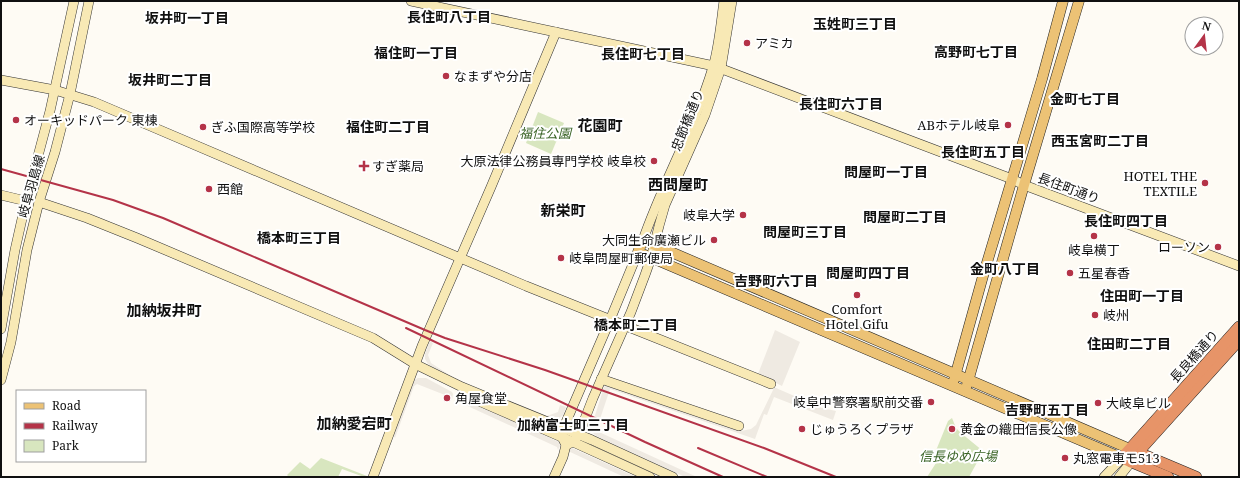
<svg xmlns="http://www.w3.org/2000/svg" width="1240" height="478" font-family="'Noto Serif','Noto Sans JP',serif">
  <rect width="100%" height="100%" fill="#fefbf4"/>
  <g fill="#d8e6bf">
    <polygon points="538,112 564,123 551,154 526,143"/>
    <polygon points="952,418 956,428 961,433 983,451 980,454 980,457 969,477 927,477 938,460 934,457 935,453 948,421"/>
    <polygon points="321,458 367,476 367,477 364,477 342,469 338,477 289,477 287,475 300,462 310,469"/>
  </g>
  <g fill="#efeae2">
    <polygon points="775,330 800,342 782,386 758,374"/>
    <polygon points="430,341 433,343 428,355 431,363 451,376 472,387 523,406 547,416 558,412 560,405 566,407 563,415 561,417 556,420 553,421 546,419 459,384 439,373 428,364 425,359 425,354"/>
    <polygon points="418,378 426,378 452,392 453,394 452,400 450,397 417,384 414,386 395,438 393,435 413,383 414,380"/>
    <polygon points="606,385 741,431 751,429 756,425 774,388 776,388 822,408 836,411 833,420 774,397 767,415 764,414 755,439 610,389 598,425 599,432 697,477 685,477 596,436 593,433 591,428 604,387"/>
    <polygon points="462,398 559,442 560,446 558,450 557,447 461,403 457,403 459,399"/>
    <polygon points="570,447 636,477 624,477 568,451"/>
  </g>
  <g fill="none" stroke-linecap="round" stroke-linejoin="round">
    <g stroke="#323232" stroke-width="10">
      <g id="secondary">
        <polyline points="411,1 714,66 1012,179 1024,185 1239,266"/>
        <polyline points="1,80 55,90 94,102 526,286 771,384"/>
        <polyline points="1,195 26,201"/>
        <polyline points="39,202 87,218 137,238 373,338 415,364 462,387 592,440 673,477"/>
        <path d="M643,240C663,182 695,127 713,67C719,47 721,22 724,1"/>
        <polyline points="1,329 15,250 26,201 50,111 74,1"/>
        <polyline points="601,379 739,426"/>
        <polyline points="1,380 11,342 27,250 39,202 55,152 70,94 89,1"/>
        <polyline points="481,402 573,442 650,477"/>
        <polyline points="566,445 573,442 579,434 593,398 631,312 645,275 651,258 659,226 665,205 705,115 721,68 732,1"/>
        <polyline points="373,477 422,346 491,187 556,32"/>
        <polyline points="554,477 563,457 566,445 562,437 563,429 610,320 638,252"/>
        <polyline points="1104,477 1122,458"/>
        <polyline points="1119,477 1131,462"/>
      </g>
    </g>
    <g stroke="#212121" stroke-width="11">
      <g id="primary">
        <polyline points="954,380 983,276 1042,79 1063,1"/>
        <polyline points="967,385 1024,185 1079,1"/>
        <polyline points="1122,458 638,252 643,240 1130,449"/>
      </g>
    </g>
    <g stroke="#212121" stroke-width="12">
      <g id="highway">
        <polyline points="1132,450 1196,477"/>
        <polyline points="1131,462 1138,452 1239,340"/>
        <polyline points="1168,477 1122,458 1239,327"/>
      </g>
    </g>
    <use href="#secondary" stroke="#f8e9b5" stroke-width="9"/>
    <use href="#primary" stroke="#ecc275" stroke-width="10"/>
    <use href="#highway" stroke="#e79468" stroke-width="11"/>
    <g stroke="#b43348" stroke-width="2">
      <polyline points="1,169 113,200 163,218 425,330 445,338 545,370 764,448 836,477"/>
      <polyline points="406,328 645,442 723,477"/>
      <polyline points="698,448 767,477"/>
    </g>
  </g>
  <g fill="#b43348" stroke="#fff" stroke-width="1.5">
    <circle cx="747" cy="43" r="4"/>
    <circle cx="446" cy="76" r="4"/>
    <circle cx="16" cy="120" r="4"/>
    <circle cx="1008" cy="125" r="4"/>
    <circle cx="203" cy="127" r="4"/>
    <circle cx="654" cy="161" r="4"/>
    <path d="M362 160h4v4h4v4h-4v4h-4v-4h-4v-4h4z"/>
    <circle cx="1205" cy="183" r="4"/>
    <circle cx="209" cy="189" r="4"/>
    <circle cx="743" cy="215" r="4"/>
    <circle cx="1094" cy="236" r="4"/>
    <circle cx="714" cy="240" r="4"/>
    <circle cx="1218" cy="247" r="4"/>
    <circle cx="561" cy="258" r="4"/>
    <circle cx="1070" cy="273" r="4"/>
    <circle cx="857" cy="295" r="4"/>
    <circle cx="1095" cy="315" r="4"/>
    <circle cx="447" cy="398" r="4"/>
    <circle cx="931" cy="402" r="4"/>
    <circle cx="1098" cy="403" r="4"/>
    <circle cx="802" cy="429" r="4"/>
    <circle cx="952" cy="429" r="4"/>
    <circle cx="1065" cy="458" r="4"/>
  </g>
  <g text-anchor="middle" stroke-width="4" stroke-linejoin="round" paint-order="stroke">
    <g font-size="13" fill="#101010" stroke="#fff" text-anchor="start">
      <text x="755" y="48">アミカ</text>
      <text x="454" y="81">なまずや分店</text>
      <text x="24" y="125">オーキッドパーク 東棟</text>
      <text x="1000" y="130" text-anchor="end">ABホテル岐阜</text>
      <text x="211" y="132">ぎふ国際高等学校</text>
      <text x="646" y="166" text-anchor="end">大原法律公務員専門学校 岐阜校</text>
      <text x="372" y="171">すぎ薬局</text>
      <text x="1197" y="181" text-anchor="end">HOTEL THE<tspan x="1197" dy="15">TEXTILE</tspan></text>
      <text x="217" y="194">西館</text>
      <text x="735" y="220" text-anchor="end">岐阜大学</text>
      <text x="706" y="245" text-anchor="end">大同生命廣瀬ビル</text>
      <text x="1210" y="252" text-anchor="end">ローソン</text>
      <text x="1094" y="255" text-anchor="middle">岐阜横丁</text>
      <text x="569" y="263">岐阜問屋町郵便局</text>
      <text x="1078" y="278">五星春香</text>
      <text x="857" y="314" text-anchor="middle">Comfort<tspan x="857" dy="15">Hotel Gifu</tspan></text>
      <text x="1103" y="320">岐州</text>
      <text x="455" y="403">角屋食堂</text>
      <text x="923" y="407" text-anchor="end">岐阜中警察署駅前交番</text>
      <text x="1106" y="408">大岐阜ビル</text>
      <text x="810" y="434">じゅうろくプラザ</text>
      <text x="960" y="434">黄金の織田信長公像</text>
      <text x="1073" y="463">丸窓電車モ513</text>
    </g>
    <g font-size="13" fill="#101010" stroke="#fff">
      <text transform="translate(687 120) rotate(-68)" y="5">忠節橋通り</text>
      <text transform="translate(31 186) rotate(-74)" y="5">岐阜羽島線</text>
      <text transform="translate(1069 188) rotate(20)" y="5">長住町通り</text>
      <text transform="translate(1194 356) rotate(-48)" y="5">長良橋通り</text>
    </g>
    <g font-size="13" font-style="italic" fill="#396325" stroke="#fff">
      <text x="545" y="138">福住公園</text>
      <text x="958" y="461">信長ゆめ広場</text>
    </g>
    <g font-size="14" font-weight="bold" fill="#101010" stroke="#fff">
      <text x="449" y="22">長住町八丁目</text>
      <text x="187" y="23">坂井町一丁目</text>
      <text x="855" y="29">玉姓町三丁目</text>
      <text x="976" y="57">高野町七丁目</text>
      <text x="416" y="58">福住町一丁目</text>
      <text x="643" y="59">長住町七丁目</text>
      <text x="170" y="85">坂井町二丁目</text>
      <text x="1085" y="104">金町七丁目</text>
      <text x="841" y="109">長住町六丁目</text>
      <text x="388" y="132">福住町二丁目</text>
      <text x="1100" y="146">西玉宮町二丁目</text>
      <text x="983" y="157">長住町五丁目</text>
      <text x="886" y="177">問屋町一丁目</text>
      <text x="905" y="222">問屋町二丁目</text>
      <text x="1126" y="226">長住町四丁目</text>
      <text x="805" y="237">問屋町三丁目</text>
      <text x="299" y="243">橋本町三丁目</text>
      <text x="1005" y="274">金町八丁目</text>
      <text x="868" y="278">問屋町四丁目</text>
      <text x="776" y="286">吉野町六丁目</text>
      <text x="1142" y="301">住田町一丁目</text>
      <text x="636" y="330">橋本町二丁目</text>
      <text x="1129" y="349">住田町二丁目</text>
      <text x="1047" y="415">吉野町五丁目</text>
      <text x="573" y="430">加納富士町三丁目</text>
    </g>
    <g font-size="15" font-weight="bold" fill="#101010" stroke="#fff">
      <text x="600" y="131">花園町</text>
      <text x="678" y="190">西問屋町</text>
      <text x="563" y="216">新栄町</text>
      <text x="164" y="316">加納坂井町</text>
      <text x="354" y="429">加納愛宕町</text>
    </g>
  </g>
  <rect width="1240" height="478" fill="none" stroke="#101010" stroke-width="4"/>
  <rect x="16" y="390" width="130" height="72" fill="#ffffff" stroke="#9f9f9f"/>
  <rect x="24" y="403" width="20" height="6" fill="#ecc275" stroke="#9f9f9f"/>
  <text x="52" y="410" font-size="12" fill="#101010">Road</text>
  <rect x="24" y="423" width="20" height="6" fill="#b43348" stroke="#9f9f9f"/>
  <text x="52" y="430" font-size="12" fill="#101010">Railway</text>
  <rect x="24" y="440" width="20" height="12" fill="#d8e6bf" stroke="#9f9f9f"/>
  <text x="52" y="450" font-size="12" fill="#101010">Park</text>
  <g transform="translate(1204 36) rotate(15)"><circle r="19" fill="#ffffff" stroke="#9f9f9f"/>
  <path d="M0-3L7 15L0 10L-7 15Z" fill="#b43348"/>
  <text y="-6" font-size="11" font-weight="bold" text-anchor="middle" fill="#101010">N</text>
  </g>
</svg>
